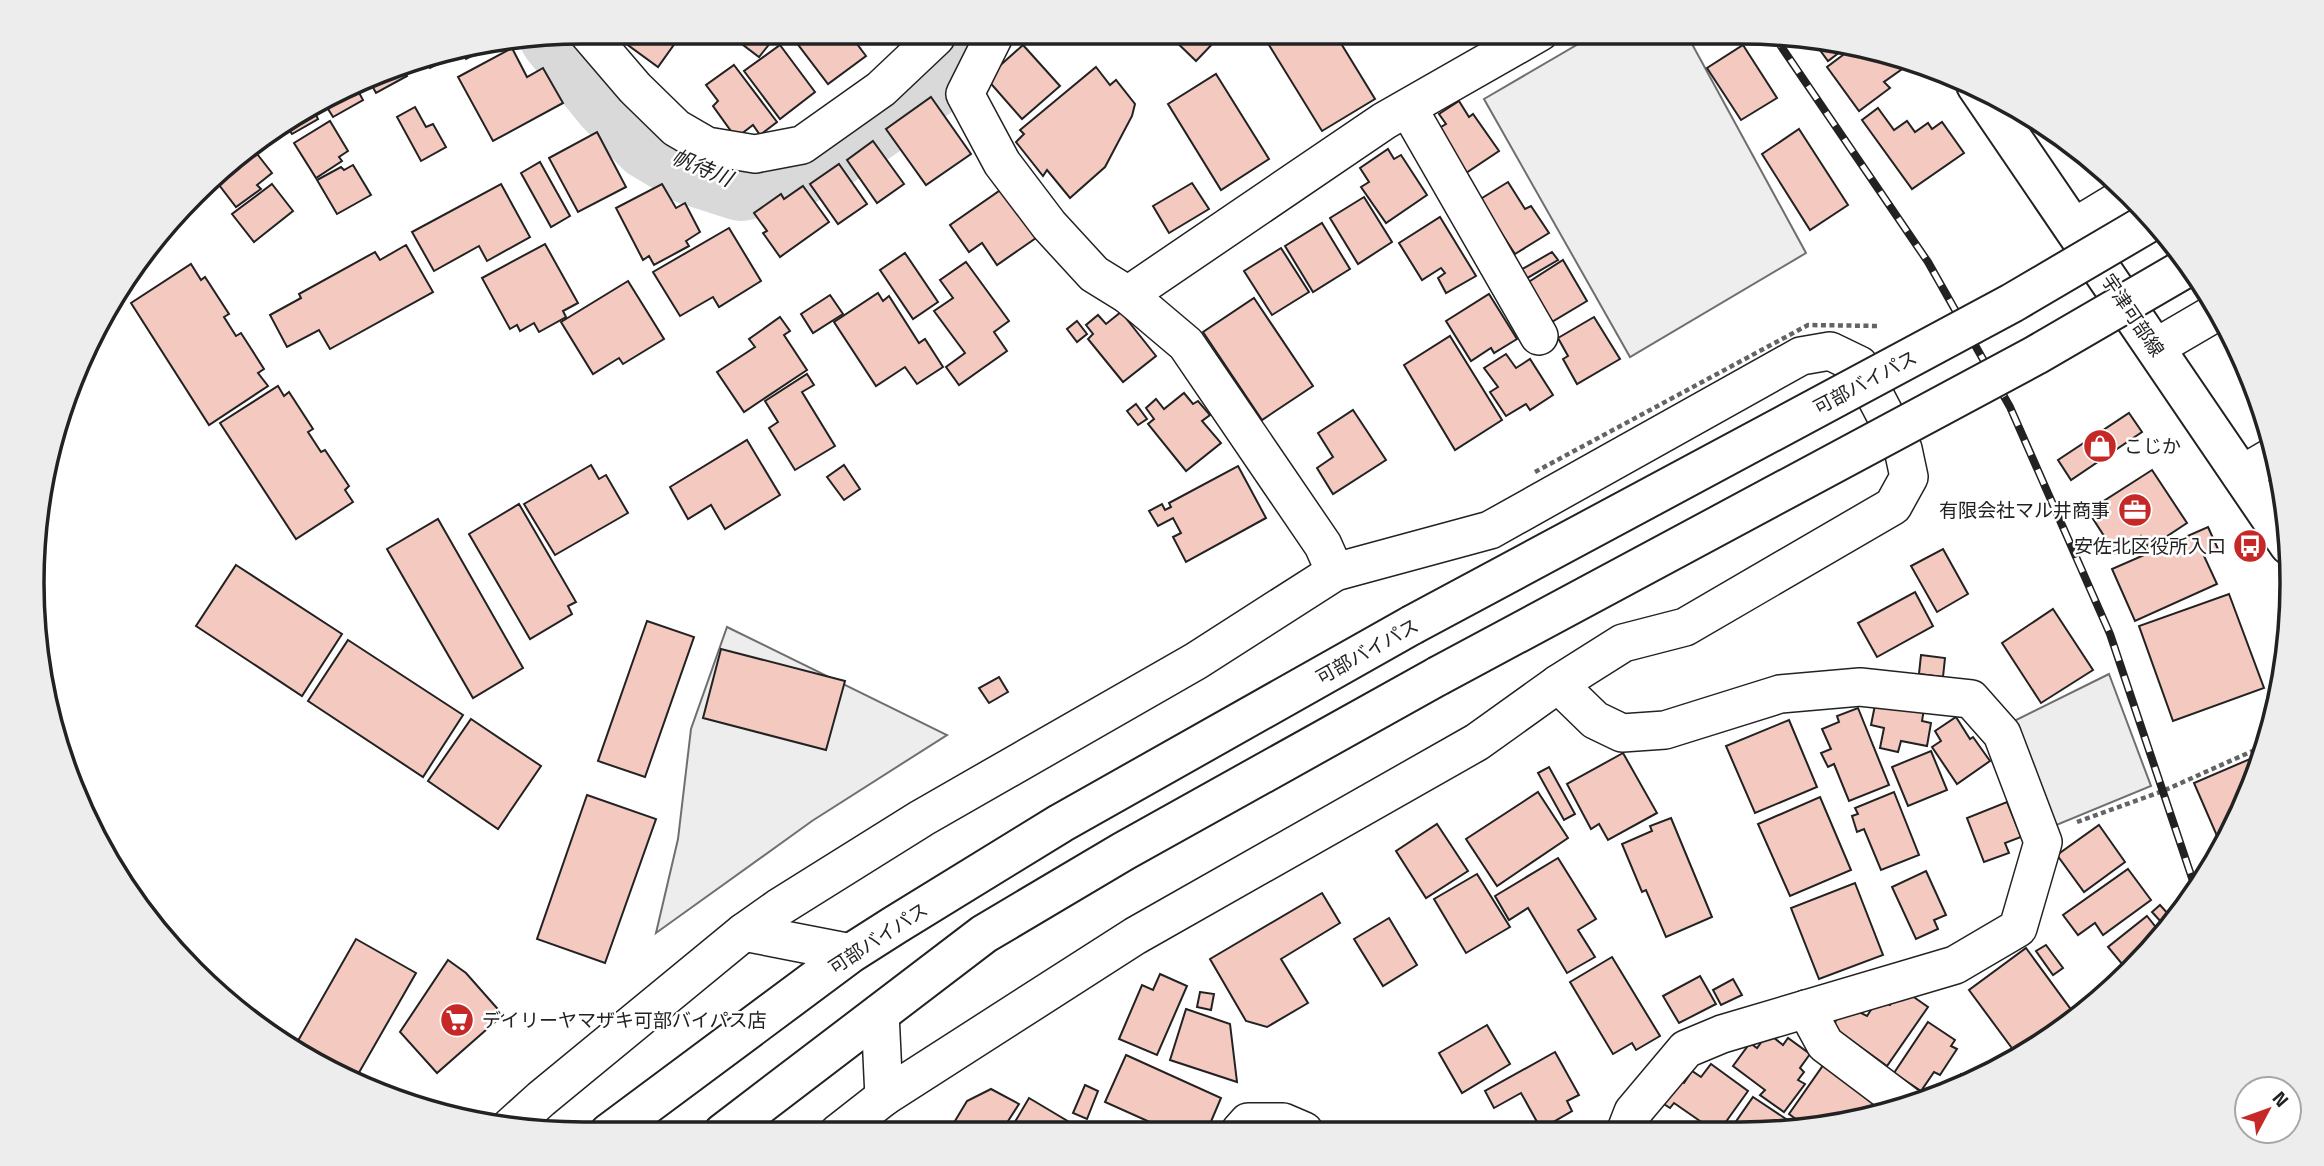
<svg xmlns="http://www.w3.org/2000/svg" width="2324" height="1166" font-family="'Titillium Web','Noto Sans JP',sans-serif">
  <rect width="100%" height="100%" fill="#fff"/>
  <polygon fill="#eee" stroke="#6f6f6f" stroke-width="2" points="1599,32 1686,33 1806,253 1630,357 1484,99"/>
  <g fill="#ededed" stroke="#6f6f6f" stroke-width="2">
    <polygon points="727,627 947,735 812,821 656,933 678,839 691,729"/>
    <polygon points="2109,674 2151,786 2054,826 2004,726"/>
  </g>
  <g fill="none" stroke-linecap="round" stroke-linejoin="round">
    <polyline stroke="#d9d9d9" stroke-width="74" points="556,36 609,101 649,143 691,168 741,184 790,174 835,150 886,116 947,69 971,32"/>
  </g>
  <g fill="#f3c9c0" stroke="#222" stroke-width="2">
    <polygon points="627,32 683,32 658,67 621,40"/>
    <polygon points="726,32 779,32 759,57"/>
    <polygon points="794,32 848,32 866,56 828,84 790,34"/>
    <polygon points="1166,32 1217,32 1220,36 1196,61"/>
    <polygon points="1261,32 1334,32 1375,99 1322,131"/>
    <polygon points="1811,38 1849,45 1828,61"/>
    <polygon points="780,45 815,92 780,119 744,71"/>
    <polygon points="1023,45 1060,86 1022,119 986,78"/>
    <polygon points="1743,45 1777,98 1741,120 1707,68"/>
    <polygon points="1855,46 1883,50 1896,55 1905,67 1884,82 1890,88 1859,111 1827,67"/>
    <polygon points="489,47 466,59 462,52 430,68 425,58"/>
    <polygon points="512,48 527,77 543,68 563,103 493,141 458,77"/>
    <polygon points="400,64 407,76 376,93 369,80"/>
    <polygon points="734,65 777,122 760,135 753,125 736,138 713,106 718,101 706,85"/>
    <polygon points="1096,67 1110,85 1116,80 1135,104 1132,116 1105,167 1070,198 1047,170 1043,176 1016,142 1024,134 1020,130"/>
    <polygon points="1216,74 1269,159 1221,190 1168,104"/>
    <polygon points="356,87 363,100 333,117 325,104"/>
    <polygon points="931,97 971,154 926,185 886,129"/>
    <polygon points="1459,101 1469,117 1473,114 1499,151 1460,177 1436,130 1446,124 1439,114"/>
    <polygon points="320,106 323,111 316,115 318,119 292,134 286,125"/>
    <polygon points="415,107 426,127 433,124 446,147 421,161 397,117"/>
    <polygon points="1878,108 1894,130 1907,121 1915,132 1928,123 1932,129 1942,122 1964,153 1912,189 1862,120"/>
    <polygon points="330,121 348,151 339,157 342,161 316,178 294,143"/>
    <polygon points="1799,129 1848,205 1810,230 1762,154"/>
    <polygon points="597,132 626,187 578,212 549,158"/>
    <polygon points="873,141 904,184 877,203 847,160"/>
    <polygon points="1388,149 1394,159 1401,155 1427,195 1386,223 1361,187 1369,182 1360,168"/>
    <polygon points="254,150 272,173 257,185 261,189 236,207 216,181"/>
    <polygon points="540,162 570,216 551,227 521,173"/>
    <polygon points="839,164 867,204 838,224 810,184"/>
    <polygon points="353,165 371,195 337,214 317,180 341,167 344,170"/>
    <polygon points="1508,182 1525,209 1531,206 1549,233 1515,254 1500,231 1495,235 1474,203"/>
    <polygon points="1192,183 1209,209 1169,233 1153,206"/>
    <polygon points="272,184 293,211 254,242 232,214"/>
    <polygon points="501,184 530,237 487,261 479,246 434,271 412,232"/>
    <polygon points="662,184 676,208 685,203 700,232 686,241 689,246 654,265 649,256 643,260 616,208"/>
    <polygon points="803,186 829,222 780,257 763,233 767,231 754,213 781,194 784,199"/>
    <polygon points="1002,189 1036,238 997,265 982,243 969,252 950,225"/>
    <polygon points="1364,197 1392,242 1358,264 1330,218"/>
    <polygon points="1440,217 1476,276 1446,293 1438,278 1445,273 1441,268 1422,280 1399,243"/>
    <polygon points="1322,223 1350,269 1313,292 1285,246"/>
    <polygon points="729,228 761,281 719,307 713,297 680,316 653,272"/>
    <polygon points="545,244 578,303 563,311 566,317 539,332 534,323 520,331 517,325 510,329 482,278"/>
    <polygon points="406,245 433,292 330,349 319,330 287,347 270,315 301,298 299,294 375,252 380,260"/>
    <polygon points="1281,248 1309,292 1272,315 1244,271"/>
    <polygon points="1552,252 1558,260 1524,280 1519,271"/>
    <polygon points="905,253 938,302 913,319 880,270"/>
    <polygon points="1563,260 1587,301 1550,323 1527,283"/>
    <polygon points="966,262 1009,321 994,332 1007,351 959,385 946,367 965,353 934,311 953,298 940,280"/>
    <polygon points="191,264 201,280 205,277 229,314 224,317 236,336 241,333 264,369 258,373 268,386 209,425 131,303"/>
    <polygon points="628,281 664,339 623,364 619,358 593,374 561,322"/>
    <polygon points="878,293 883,301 889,296 919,343 925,339 943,367 917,384 905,367 876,386 834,322"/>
    <polygon points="1489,294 1517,339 1494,353 1491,348 1471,361 1446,321"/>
    <polygon points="830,295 843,314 813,333 801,314"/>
    <polygon points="1254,298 1313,386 1262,420 1203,332"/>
    <polygon points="1121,312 1156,356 1123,382 1088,339 1093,334 1086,325 1098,315 1106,324"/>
    <polygon points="780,317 790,331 784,335 807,370 744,412 717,372 755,347 749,339"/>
    <polygon points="1594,317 1620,359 1577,384 1563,359 1568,356 1558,338"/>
    <polygon points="1077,321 1087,334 1077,342 1067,329"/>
    <polygon points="1450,336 1502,420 1455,450 1404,365"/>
    <polygon points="1506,354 1516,368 1530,359 1553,395 1530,410 1526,404 1506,416 1490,392 1498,387 1484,368"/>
    <polygon points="807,374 814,385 802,392 835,446 795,470 769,428 778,422 765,401"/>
    <polygon points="278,386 284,396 289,392 313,429 308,432 321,452 325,450 349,486 345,490 353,502 296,539 220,423"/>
    <polygon points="1184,393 1193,404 1198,401 1210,415 1202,421 1221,443 1186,471 1148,424 1154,419 1146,408 1156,399 1164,409"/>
    <polygon points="1136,404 1147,419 1138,425 1127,411"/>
    <polygon points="1353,410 1386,460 1333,494 1317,468 1333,457 1318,433"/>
    <polygon points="2129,413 2142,432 2071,480 2058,460"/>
    <polygon points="747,440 780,495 725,529 711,505 688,519 670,487"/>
    <polygon points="591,465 599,479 606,475 628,513 555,555 524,504"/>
    <polygon points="844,465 860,489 844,500 827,477"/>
    <polygon points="1238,466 1266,518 1186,562 1173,537 1181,533 1173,518 1158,526 1149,511 1162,504 1165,510 1171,507 1169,503"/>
    <polygon points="2152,470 2187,523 2149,548 2141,536 2115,553 2088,511"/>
    <polygon points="519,504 576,602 568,606 572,614 530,639 469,534"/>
    <polygon points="438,519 523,668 473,698 387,549"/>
    <polygon points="2208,527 2218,549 2204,556 2217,584 2135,621 2112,569"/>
    <polygon points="1943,549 1968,594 1937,612 1911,566"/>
    <polygon points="236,565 342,634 302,696 196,626"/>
    <polygon points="1915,592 1933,626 1877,657 1858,623"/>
    <polygon points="2229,594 2264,688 2173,721 2139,626"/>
    <polygon points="2053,609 2093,670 2041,703 2002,643"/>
    <polygon points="647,621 694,637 645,777 598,761"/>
    <polygon points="348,640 463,715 423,777 308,701"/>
    <polygon points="721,649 845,681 826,750 703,718"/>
    <polygon points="1921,655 1945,658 1943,677 1919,674"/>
    <polygon points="999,677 1008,692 989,703 979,688"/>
    <polygon points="1876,700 1924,709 1922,721 1931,723 1927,746 1901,741 1898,752 1880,748 1884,728 1871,725"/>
    <polygon points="1858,708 1889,785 1849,801 1834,764 1828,767 1821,753 1831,749 1822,729 1839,722 1837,716"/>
    <polygon points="1956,717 1970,739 1973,737 1990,761 1957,784 1932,747 1941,741 1935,731"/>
    <polygon points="471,719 541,766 498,829 428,781"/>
    <polygon points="1789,720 1817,787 1755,813 1726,746"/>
    <polygon points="1931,751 1947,790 1908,806 1892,767"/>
    <polygon points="1623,753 1657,813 1608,840 1599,824 1591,829 1567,784"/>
    <polygon points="2264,753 2236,827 2217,836 2194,783"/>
    <polygon points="1549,767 1575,814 1564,820 1538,773"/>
    <polygon points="1538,792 1568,838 1497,886 1466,839"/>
    <polygon points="1894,792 1919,855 1881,870 1864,829 1857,832 1852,816 1858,814 1855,808"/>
    <polygon points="587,795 656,819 605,963 537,939"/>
    <polygon points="1820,797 1851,870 1790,896 1758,824"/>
    <polygon points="2007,802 2021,837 2005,843 2009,853 1984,862 1967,818"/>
    <polygon points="1671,818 1712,917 1666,937 1646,890 1642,892 1622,844 1652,831 1650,826"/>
    <polygon points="1437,824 1468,871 1426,898 1396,851"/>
    <polygon points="2099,825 2125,862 2084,892 2057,855"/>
    <polygon points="1558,858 1596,919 1578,930 1595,957 1567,973 1528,908 1509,920 1495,896"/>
    <polygon points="2128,869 2151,900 2103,935 2095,923 2078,935 2063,915"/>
    <polygon points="1926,871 1946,915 1934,920 1938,929 1916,939 1892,887"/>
    <polygon points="1477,874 1510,927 1466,953 1434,899"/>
    <polygon points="1855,883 1883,955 1819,979 1791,908"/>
    <polygon points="1322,893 1340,923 1281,959 1308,1003 1267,1027 1246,1021 1210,959"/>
    <polygon points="2160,905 2171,917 2162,923 2152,912"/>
    <polygon points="2147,916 2162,935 2127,970 2108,947"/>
    <polygon points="1389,918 1417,965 1383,986 1354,939"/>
    <polygon points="356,939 416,973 353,1083 339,1078 295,1046"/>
    <polygon points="2046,945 2063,968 2053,975 2036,951"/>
    <polygon points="2026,948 2078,1019 2017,1055 1969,990"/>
    <polygon points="1612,957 1660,1036 1636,1050 1632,1043 1613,1054 1570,982"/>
    <polygon points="448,960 466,973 503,1015 437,1073 400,1032"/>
    <polygon points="1160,974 1187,986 1157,1055 1119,1039 1142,985 1153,990"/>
    <polygon points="1700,976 1716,1004 1679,1023 1663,996"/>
    <polygon points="1733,979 1742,995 1721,1005 1713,990"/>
    <polygon points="1200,992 1214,994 1211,1010 1197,1007"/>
    <polygon points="1908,993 1928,1007 1887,1066 1834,1028 1836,1019 1857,1011 1867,1016 1878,999 1890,1005 1896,994 1903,1000"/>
    <polygon points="1186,1009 1230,1024 1237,1082 1170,1060"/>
    <polygon points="1928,1022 1955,1040 1951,1046 1957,1049 1940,1075 1934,1072 1921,1091 1894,1073"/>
    <polygon points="1487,1025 1510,1064 1462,1093 1439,1053"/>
    <polygon points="1768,1033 1783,1045 1788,1038 1810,1054 1800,1068 1804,1072 1798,1080 1805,1084 1784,1112 1760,1095 1765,1090 1733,1066 1750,1043 1757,1048"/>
    <polygon points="1555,1052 1579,1095 1567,1101 1572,1111 1541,1129 1521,1093 1494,1108 1485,1091"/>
    <polygon points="1126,1055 1221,1098 1207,1131 1172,1132 1105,1102"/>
    <polygon points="1711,1064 1748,1091 1720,1130 1713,1130 1674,1103 1670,1108 1656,1099 1673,1076 1684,1083 1692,1071 1701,1077"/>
    <polygon points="1824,1064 1879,1103 1871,1114 1811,1130 1789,1114"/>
    <polygon points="1961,1074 1973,1081 1947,1094"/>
    <polygon points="1085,1085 1098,1091 1087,1119 1073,1113"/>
    <polygon points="991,1089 1019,1104 1001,1132 961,1132 952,1126 967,1101"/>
    <polygon points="1753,1097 1801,1129 1801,1130 1730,1130"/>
    <polygon points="1029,1098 1086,1132 1009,1132"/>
  </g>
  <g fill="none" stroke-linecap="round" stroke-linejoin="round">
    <g stroke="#222" stroke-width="40">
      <g id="minor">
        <polyline points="587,32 635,88 676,128 707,146 755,154 802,145 881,89 936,37 938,32"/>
        <polyline points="996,32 965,94 1002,163 1049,225 1094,274 1128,295 1186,344 1323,545 1335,572"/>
        <polyline points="1408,108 1539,336"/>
        <polyline points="2073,228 2129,194"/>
        <polyline points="1128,295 1384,121 1540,32"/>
        <polyline points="2155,348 2220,310"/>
        <polyline points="2241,475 2275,455"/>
        <polyline points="1558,684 1595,720 1622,733 1665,730 1780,694 1860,687 1971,699 2002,734 2043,842 2018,928 1955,965 1722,1034 1686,1049 1633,1112 1626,1130"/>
        <polyline points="744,932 851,953"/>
        <polyline points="1806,1009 1825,1044 1906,1105"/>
        <polyline points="880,1013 884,1097"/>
        <polyline points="510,1127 541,1099 744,932 778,908 922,818 1196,661 1335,572 1490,530 1801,356 1830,351 1859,365 1903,449 1909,477 1893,506 1685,627 1623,643 1558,684 1477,742 1135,936 884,1097 838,1133"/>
        <polyline points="1240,1131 1248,1122 1283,1122 1304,1131"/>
      </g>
    </g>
    <g stroke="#222" stroke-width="42">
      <polyline id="secondary" points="1976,85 2289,545"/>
    </g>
    <g stroke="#222" stroke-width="42">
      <g id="trunk">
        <polyline points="609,1133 851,953 895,925 1061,823 1412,625"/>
        <polyline points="723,1133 984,934 1124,851 1438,676"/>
      </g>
    </g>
    <polyline stroke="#646464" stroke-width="4.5" stroke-dasharray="5 3.5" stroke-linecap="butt" points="2077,822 2163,791 2266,745"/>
    <use href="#minor" stroke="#fff" stroke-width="37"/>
    <use href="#secondary" stroke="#fff" stroke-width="38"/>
    <use href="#trunk" stroke="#fff" stroke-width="38"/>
    <g stroke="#222" stroke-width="8">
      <polyline id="rail" points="1772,33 1928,262 2010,407 2110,634 2196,890"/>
    </g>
    <use href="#rail" stroke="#fff" stroke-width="5" stroke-dasharray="16" stroke-linecap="butt"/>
    <g stroke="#222" stroke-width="42" stroke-linecap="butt">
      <g id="trunk-bridge">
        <polyline points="1412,625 2012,303 2155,219"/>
        <polyline points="1438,676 2036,355 2189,266"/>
      </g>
    </g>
    <polyline stroke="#646464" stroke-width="4.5" stroke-dasharray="5 3.5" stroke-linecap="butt" points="1535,472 1808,325 1879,326"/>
    <use href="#trunk-bridge" stroke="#fff" stroke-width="38"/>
  </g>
  <defs>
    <g id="shop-disc" transform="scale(1.75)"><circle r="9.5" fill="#c62828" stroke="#fff"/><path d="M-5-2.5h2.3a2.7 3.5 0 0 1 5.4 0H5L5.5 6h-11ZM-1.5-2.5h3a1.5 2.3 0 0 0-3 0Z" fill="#fff"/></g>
    <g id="office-disc" transform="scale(1.75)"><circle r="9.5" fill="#c62828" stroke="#fff"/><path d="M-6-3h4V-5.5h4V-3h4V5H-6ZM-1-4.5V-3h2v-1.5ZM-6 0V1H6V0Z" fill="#fff"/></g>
    <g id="bus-disc" transform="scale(1.75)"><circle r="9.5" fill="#c62828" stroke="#fff"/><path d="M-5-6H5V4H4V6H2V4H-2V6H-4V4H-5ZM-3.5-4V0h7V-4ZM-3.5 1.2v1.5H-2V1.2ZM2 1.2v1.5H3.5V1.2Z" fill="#fff"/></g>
    <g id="supermarket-disc" transform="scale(1.75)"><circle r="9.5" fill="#c62828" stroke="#fff"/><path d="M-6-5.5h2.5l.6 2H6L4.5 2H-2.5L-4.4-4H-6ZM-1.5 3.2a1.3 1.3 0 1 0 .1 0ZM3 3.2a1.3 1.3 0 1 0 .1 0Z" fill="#fff"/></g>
  </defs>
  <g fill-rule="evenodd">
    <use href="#shop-disc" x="2100" y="446"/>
    <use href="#office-disc" x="2135" y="510"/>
    <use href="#bus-disc" x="2250" y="546"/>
    <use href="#supermarket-disc" x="457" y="1020"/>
  </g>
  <g text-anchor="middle" stroke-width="5" stroke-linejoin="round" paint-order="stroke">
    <g font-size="19" fill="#222" stroke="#fff">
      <text transform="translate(2133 315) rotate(56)" y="7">宇津可部線</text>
      <text transform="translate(1865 382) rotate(-28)" y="7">可部バイパス</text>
      <text transform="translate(1367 651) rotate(-29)" y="7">可部バイパス</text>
      <text transform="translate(878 938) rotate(-33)" y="7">可部バイパス</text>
    </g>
    <g font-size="19" fill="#222" stroke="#fff" text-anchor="start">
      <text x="2124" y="453">こじか</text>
      <text x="2110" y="517" text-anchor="end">有限会社マル井商事</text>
      <text x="2226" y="553" text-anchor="end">安佐北区役所入口</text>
      <text x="482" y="1027">デイリーヤマザキ可部バイパス店</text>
    </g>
    <g font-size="21" font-style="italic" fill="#222" stroke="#fff">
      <text transform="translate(702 168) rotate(23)" y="7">帆待川</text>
    </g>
  </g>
  <path d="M0 0H2324V1166H0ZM583 44H1741A539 539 0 0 1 2280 583V583A539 539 0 0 1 1741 1122H583A539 539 0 0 1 44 583V583A539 539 0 0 1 583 44Z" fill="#ededed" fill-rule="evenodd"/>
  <path fill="none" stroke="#222" stroke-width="3.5" d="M583 44H1741A539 539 0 0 1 2280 583V583A539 539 0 0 1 1741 1122H583A539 539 0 0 1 44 583V583A539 539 0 0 1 583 44Z"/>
  <g transform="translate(2268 1110) rotate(49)"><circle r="33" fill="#ffffff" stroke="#a7a7a7" stroke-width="2"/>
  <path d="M0-5L12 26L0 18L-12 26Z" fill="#c62828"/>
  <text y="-10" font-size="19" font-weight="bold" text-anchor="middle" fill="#222222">N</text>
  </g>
</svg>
